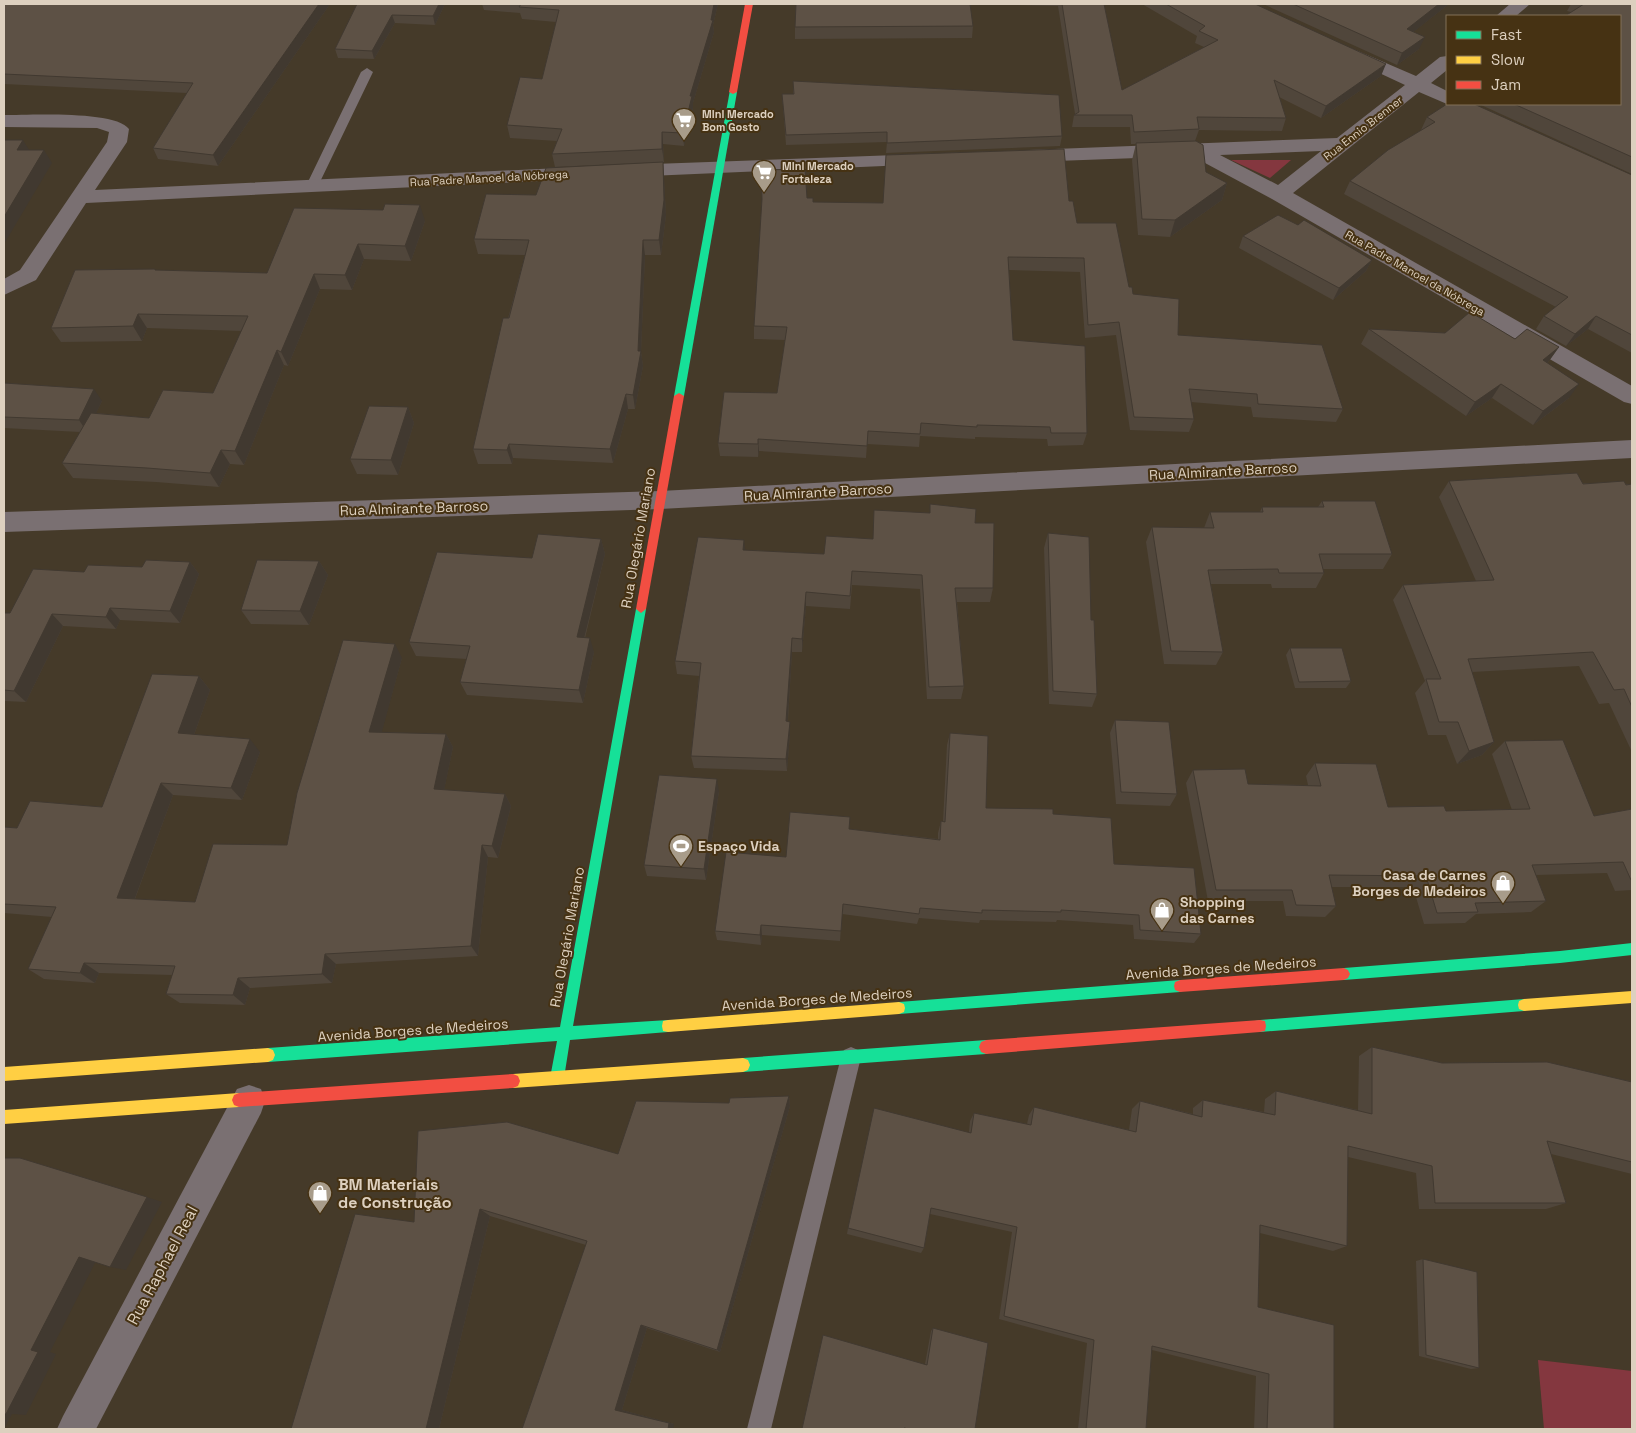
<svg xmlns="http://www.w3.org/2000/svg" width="1636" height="1433" font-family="'Space Grotesk',sans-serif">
  <rect width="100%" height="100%" fill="#453a29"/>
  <g fill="#84373f">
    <polygon points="1231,160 1291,160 1270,178"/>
    <polygon points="1538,1360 1632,1371 1632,1429 1544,1429"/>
  </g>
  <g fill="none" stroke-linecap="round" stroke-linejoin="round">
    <g fill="#7a7072" fill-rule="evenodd">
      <polygon points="367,68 373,72 318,186 317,189 307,189 306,186 361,72"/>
      <polygon points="851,1047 858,1050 861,1057 771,1429 747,1429 841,1057 844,1050"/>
    </g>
    <g fill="#7a7072" fill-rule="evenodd">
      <polygon points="1510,4 1530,4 1516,16 1496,16"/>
      <path d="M1351,48L1416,76L1440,57L1447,56V70L1431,83L1447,91V104L1419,92L1293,193L1632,386V404L1624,402L1272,199L1192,156L1029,162L1022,160L1019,156L1022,152L1029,150L1337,138L1405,85L1345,57L1342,53L1345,49ZM1321,151L1278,185L1220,155Z"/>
      <path d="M4,115C28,115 116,110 129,129L127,142L95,190L581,167L588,169L591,173L588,177L581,179L86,203L36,280L4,295V279L20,270L107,142L109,132L97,128L4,127Z"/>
      <polygon points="923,154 930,156 933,160 930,164 626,177 619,175 616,171 619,167 626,165"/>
      <polygon points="1632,440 1632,458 660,509 4,532 4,512 660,491"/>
      <polygon points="249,1085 261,1089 265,1101 261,1113 96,1429 57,1429 63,1416 237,1089"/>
    </g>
    <g fill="#16e098" fill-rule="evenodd">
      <polygon points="730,90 737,92 684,396 679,399 674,396"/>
      <polygon points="641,605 646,609 573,1026 668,1020 673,1021 674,1026 673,1031 668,1032 570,1040 564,1078 562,1083 557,1085 552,1083 550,1078 557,1041 268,1062 263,1060 261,1055 263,1050 268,1048 560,1027 636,609"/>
      <polygon points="1632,943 1632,955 1560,963 1344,980 1340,978 1338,974 1340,970 1344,968 1560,951"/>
      <polygon points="1180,980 1185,982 1186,986 1185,990 1180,992 899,1014 894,1012 893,1008 894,1004 899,1002"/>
      <polygon points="1524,999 1529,1001 1530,1005 1529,1009 1524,1011 1260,1032 1255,1031 1254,1026 1255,1021 1260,1020"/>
      <polygon points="986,1040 991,1042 993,1047 991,1052 986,1054 743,1072 738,1070 736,1065 738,1060 743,1058"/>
    </g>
    <g fill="#ffcf43" fill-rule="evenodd">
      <polygon points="1632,991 1632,1003 1524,1011 1519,1009 1518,1005 1519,1001 1524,999"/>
      <polygon points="899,1002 904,1004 905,1008 904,1012 899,1014 668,1032 663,1031 662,1026 663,1021 668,1020"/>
      <polygon points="268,1048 273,1050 275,1055 273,1060 268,1062 4,1081 4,1067"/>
      <polygon points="743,1058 748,1060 750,1065 748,1070 743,1072 513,1088 508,1086 506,1081 508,1076 513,1074"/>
      <polygon points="239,1093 244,1095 246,1100 244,1105 239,1107 4,1124 4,1110"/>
    </g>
    <g fill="#f24e42" fill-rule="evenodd">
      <polygon points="745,4 753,4 737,92 733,94 729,92"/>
      <polygon points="679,393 684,396 646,609 641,613 636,609 674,396"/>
      <polygon points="1344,968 1348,970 1350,974 1348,978 1344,980 1180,992 1175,990 1174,986 1175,982 1180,980"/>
      <polygon points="1260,1020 1265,1021 1266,1026 1265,1031 1260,1032 986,1054 981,1052 979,1047 981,1042 986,1040"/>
      <polygon points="513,1074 518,1076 520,1081 518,1086 513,1088 239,1107 234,1105 232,1100 234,1095 239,1093"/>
    </g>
  </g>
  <g fill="#50463b">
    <polygon points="4,4 330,4 218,166 158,159 153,148 187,93 4,84"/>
    <polygon points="357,4 445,4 435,25 395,23 374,59 338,58 335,49"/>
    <polygon points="482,4 718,4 713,25 714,32 693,103 693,108 684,146 663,144 664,162 555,167 552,154 557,141 510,138 507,125 542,79 556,22 522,19 520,13 484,10"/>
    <polygon points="970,4 1104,4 1122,90 1204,47 1195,43 1197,36 1142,4 1255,4 1381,76 1321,118 1279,97 1286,118 1282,131 1199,130 1195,141 1206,172 1227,183 1222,200 1170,237 1138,235 1132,160 1136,144 1131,144 1130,127 1072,127 1074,115 1075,114 1058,6"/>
    <polygon points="1263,4 1449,4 1413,32 1419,49 1397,65"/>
    <polygon points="1571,4 1632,4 1632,174 1479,104 1620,104 1571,12 1567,11"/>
    <polygon points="973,26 972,38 795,39 795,27"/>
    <polygon points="793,81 1062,136 1060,146 886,153 887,142 786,145 782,94 793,94"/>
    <polygon points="1427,117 1632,175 1632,353 1588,329 1566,346 1536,329 1544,316 1556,307 1344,194 1350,181 1421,130"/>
    <polygon points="664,178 666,215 661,255 645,255 641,352 643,366 635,409 628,409 613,463 513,458 512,464 478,464 473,449 525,255 478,254 474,239 536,195"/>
    <polygon points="807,198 813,202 883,203 1069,201 1077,223 1129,287 1133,294 1178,335 1343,409 1336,422 1253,417 1251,407 1191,402 1194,419 1189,432 1130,430 1116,335 1085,338 1080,272 1009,270 1013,340 1087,433 1083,445 1048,446 1047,439 975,437 975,439 920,436 919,447 867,444 866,458 759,451 758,457 720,456 718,443 777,393 785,340 754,339 754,326"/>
    <polygon points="425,221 411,261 364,259 352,290 320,289 288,366 284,365 244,465 230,464 219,487 156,482 73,478 62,463 80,432 4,428 4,383 102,401 96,413 149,418 213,393 242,331 147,328 142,341 61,342 51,328 156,270 267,273"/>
    <polygon points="1243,236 1372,260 1366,271 1333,300 1239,248"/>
    <polygon points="1369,329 1445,333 1515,339 1559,347 1549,361 1547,363 1569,398 1533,425 1492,398 1466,416 1361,344"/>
    <polygon points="408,407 414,423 398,475 357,474 350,459"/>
    <polygon points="1449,481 1632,484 1632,752 1609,703 1599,704 1579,666 1472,672 1494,742 1482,755 1457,764 1446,735 1428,735 1415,693 1425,681 1393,600 1403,585 1476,581 1439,497"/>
    <polygon points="1322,501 1392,554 1383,569 1323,569 1324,573 1316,588 1272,588 1271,584 1211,584 1223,652 1216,665 1164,664 1146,542 1152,527 1204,528 1210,512 1260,512 1262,507 1318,507"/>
    <polygon points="975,523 993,588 990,602 957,602 964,686 961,699 927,699 920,589 852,585 850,609 806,606 802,652 792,652 788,721 790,734 787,771 694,768 691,756 699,676 677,674 675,661 745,550 824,554 873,539"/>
    <polygon points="1048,533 1091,620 1097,694 1092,707 1049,704 1044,548"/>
    <polygon points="601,539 605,554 585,638 594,652 583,703 467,695 460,682 467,659 416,656 409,642 532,558"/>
    <polygon points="319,561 328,575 309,625 251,624 241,610"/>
    <polygon points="190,562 199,574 180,623 120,620 116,629 63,626 26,702 4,701 4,613 10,613 84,572 142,567"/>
    <polygon points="1290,648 1351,681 1346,688 1295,688 1286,655"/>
    <polygon points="402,658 381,733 446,734 453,747 444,790 505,794 511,806 498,858 488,857 478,956 336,964 332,983 250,988 245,1005 180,1003 166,994 172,975 99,973 95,983 44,979 28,969 52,917 4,913 4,827 17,828 102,807 199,676 210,690 194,735 260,752 242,800 173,795 135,899 195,902 287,845"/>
    <polygon points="1115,720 1177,794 1170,806 1116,804 1110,733"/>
    <polygon points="950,733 986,808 1053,814 1201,934 1194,943 1134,939 1133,925 1057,920 1056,922 980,920 979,923 919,918 917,924 842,914 840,941 762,935 761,945 717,940 715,931 786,857 849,829 938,839 938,833 941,821 943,822 947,745"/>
    <polygon points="1505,741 1594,816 1632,809 1632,890 1615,891 1607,873 1536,875 1546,901 1531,912 1476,914 1465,923 1424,924 1413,887 1331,887 1336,906 1325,917 1286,916 1283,901 1208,901 1186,783 1193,770 1248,784 1308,785 1306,776 1315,763 1388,807 1446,811 1512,810 1492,754"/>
    <polygon points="719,791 706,880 647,876 644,865"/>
    <polygon points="1372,1047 1442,1063 1632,1081 1632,1174 1551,1154 1566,1203 1546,1209 1419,1209 1416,1173 1348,1157 1347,1246 1333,1251 1260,1233 1258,1307 1334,1428 1338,1429 1254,1429 1256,1376 1152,1350 1146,1429 1078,1429 1087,1343 999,1319 1012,1232 930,1214 924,1248 921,1253 847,1234 848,1228 969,1132 970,1121 974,1113 1027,1124 1029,1115 1034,1107 1129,1130 1132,1109 1140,1101 1193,1114 1193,1108 1203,1100 1264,1112 1265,1099 1276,1091 1358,1110 1359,1056"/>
    <polygon points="789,1096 790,1106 720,1352 647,1328 622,1410 674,1424 522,1429 586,1245 490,1216 439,1429 291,1429 414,1222 618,1154 729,1103"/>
    <polygon points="1423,1259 1479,1368 1471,1369 1419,1356 1416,1261"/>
    <polygon points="933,1328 975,1429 904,1429 925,1364 931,1331"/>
  </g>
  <g fill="#413930">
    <polygon points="319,4 330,4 218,166 213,155"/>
    <polygon points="439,4 445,4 435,25 433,16"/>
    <polygon points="714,4 718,4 713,25 714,32 693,103 693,108 684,146 683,133 690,96 711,20"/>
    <polygon points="1439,4 1449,4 1402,41 1407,29"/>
    <polygon points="392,15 395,23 374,59 372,51"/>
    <polygon points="1425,37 1419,49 1397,65 1402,53"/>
    <polygon points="1386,64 1381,76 1321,118 1326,106"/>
    <polygon points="662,132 663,144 664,162 662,149"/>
    <polygon points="23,140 31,153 17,150"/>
    <polygon points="44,150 52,163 4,244 4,217"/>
    <polygon points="663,162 664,178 666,215 661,255 659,240"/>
    <polygon points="1227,183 1222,200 1170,237 1175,220"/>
    <polygon points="420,205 425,221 411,261 405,246"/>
    <polygon points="643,240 645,255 641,352 643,366 635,409 633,395 638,351"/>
    <polygon points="358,244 364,259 352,290 345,275"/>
    <polygon points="1372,260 1366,271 1333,300 1339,288"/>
    <polygon points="314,274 320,289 288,366 281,352"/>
    <polygon points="138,314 147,328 142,341 133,326"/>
    <polygon points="1596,316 1588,329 1566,346 1575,334"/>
    <polygon points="1559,347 1549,361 1533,375 1543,360"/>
    <polygon points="277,350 284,365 244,465 235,451"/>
    <polygon points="1501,384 1492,398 1466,416 1475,402"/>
    <polygon points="1579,384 1569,398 1533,425 1543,411"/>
    <polygon points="94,389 102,401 87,432 79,420"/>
    <polygon points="626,394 628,409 613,463 610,449"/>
    <polygon points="408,407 414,423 398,475 391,460"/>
    <polygon points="758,439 759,451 758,457"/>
    <polygon points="509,444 513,458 512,464 507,450"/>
    <polygon points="221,450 230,464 219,487 210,473"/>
    <polygon points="601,539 605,554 581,651 577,637"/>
    <polygon points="744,540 746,555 743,550"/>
    <polygon points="319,561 328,575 309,625 300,611"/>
    <polygon points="190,562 199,574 180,623 170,611"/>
    <polygon points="806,592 806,606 802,652 802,639"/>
    <polygon points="110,608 120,620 116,629 106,617"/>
    <polygon points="52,614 63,626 26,702 14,691"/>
    <polygon points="590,638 594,652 583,703 579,690"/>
    <polygon points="792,638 792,652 787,734 786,721"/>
    <polygon points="395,644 402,658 378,746 369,732"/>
    <polygon points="199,676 210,690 190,746 178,733"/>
    <polygon points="790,722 790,734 787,771 786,759"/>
    <polygon points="446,734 453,747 442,801 434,789"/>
    <polygon points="250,739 260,752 242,800 231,788"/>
    <polygon points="1494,742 1482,755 1457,764 1469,751"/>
    <polygon points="717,779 719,791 706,880 704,869"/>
    <polygon points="161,783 173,795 131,909 117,898"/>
    <polygon points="505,794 511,806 498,858 492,846"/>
    <polygon points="482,845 488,857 478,956 471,946"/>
    <polygon points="761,925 762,935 761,945 760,935"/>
    <polygon points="325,954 336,964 332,983 322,974"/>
    <polygon points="84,963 99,973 95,983 80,973"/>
    <polygon points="238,978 250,988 245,1005 233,995"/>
    <polygon points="789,1096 790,1106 720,1352 717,1350"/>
    <polygon points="147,1197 162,1202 126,1270 110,1267"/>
    <polygon points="480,1209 490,1216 439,1429 426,1429"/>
    <polygon points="79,1257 96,1261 50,1352 56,1354 26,1415 12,1414 4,1429 4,1411 31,1350"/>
    <polygon points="641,1325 647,1328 622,1410 674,1424 673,1429 668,1429 615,1410"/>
  </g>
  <g fill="#5d5145" stroke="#413930">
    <polygon points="4,4 319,4 213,155 153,148 193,83 4,74"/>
    <polygon points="357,4 439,4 433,16 392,15 372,51 335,49"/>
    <polygon points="521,4 714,4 711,20 713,20 690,96 692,96 683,133 662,132 662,149 552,154 562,129 507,125 520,77 542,79 559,10 519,7"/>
    <polygon points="796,4 970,4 973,26 795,27"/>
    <polygon points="1062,4 1104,4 1122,90 1218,40 1199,31 1205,26 1166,4 1255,4 1386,64 1326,106 1274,80 1286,118 1197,117 1199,129 1134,132 1132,115 1074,115 1079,112"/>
    <polygon points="1293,4 1439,4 1407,29 1425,37 1402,53"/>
    <polygon points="1584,4 1632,4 1632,157 1514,104 1620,104 1620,16 1565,16"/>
    <polygon points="793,81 1059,95 1062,136 887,143 887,132 786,135 782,94 794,94"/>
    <polygon points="1447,104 1474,104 1632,175 1632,335 1596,316 1575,334 1544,316 1568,297 1350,181 1388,150 1435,122 1427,117"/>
    <polygon points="4,140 23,140 17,150 44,150 4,217"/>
    <polygon points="1196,141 1203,145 1206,172 1227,183 1175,220 1142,219 1136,143"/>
    <polygon points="1064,149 1069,201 1073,201 1077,223 1116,223 1129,287 1132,287 1133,294 1179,299 1178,335 1322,345 1343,409 1258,404 1257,394 1189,389 1194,419 1134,417 1119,322 1088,325 1084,258 1008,257 1013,340 1085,346 1087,433 1051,433 1050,427 977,425 977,427 921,423 920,434 868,431 867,446 758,439 758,444 718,443 724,392 777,393 787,327 754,326 762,199 761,170 805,169 807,198 813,198 813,202 883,203 886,155"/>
    <polygon points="663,162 664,200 659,240 643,240 638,351 641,351 633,395 626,394 610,449 509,444 507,450 473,449 503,318 509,318 529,240 474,239 486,194 536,195 546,168"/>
    <polygon points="385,204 420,205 405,246 358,244 345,275 314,274 281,352 277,350 235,451 221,450 210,473 147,468 62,463 91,413 149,418 163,390 213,393 248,316 138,314 133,326 51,328 75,270 155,269 155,270 267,273 294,208 383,210"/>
    <polygon points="1278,215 1298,225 1304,220 1372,260 1339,288 1243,236"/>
    <polygon points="1470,312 1515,339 1527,329 1559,347 1543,360 1579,384 1543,411 1501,384 1475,402 1369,329 1445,333"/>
    <polygon points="4,383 94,389 79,420 4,417"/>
    <polygon points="369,406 408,407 391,460 350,459"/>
    <polygon points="1577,473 1583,484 1624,481 1626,485 1632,484 1632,707 1624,689 1614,690 1593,652 1468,659 1494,742 1469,751 1458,722 1439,722 1426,679 1441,679 1403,585 1494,580 1449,481"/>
    <polygon points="1322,501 1375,501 1392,554 1319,554 1324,573 1279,573 1278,569 1208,570 1223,652 1171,651 1152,527 1214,528 1210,512 1263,512 1262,507 1324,507"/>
    <polygon points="930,504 976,509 975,523 994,523 993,588 955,588 964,686 929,687 922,575 852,571 850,596 806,592 802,639 792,638 786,721 790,722 786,759 691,756 701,663 675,661 698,537 744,540 743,550 824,554 826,536 873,539 874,510 930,513"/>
    <polygon points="1048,533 1089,537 1091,620 1094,620 1097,694 1053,691"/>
    <polygon points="538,534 601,539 577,637 590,638 579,690 460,682 470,646 409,642 437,552 532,558"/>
    <polygon points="146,560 190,562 170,611 110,608 106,617 52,614 14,691 4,690 4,613 10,613 33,569 84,572 88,565 142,567"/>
    <polygon points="257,560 319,561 300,611 241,610"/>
    <polygon points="343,640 395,644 369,732 446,734 434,789 505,794 492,846 482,845 471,946 325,954 322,974 238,978 233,995 166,994 175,966 84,963 80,973 28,969 56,907 4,904 4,827 17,828 30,801 102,807 152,674 199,676 178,733 250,739 231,788 161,783 117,898 195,902 213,844 287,845 297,793"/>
    <polygon points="1290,648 1342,648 1351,681 1299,682"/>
    <polygon points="1115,720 1169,722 1177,794 1121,792"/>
    <polygon points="950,733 988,736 986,808 1053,809 1053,814 1111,818 1114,864 1194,868 1201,934 1140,930 1139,915 1061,910 1061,912 982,910 982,913 920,908 919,914 843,904 841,931 761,925 760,935 715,931 726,852 786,857 790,812 850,817 849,829 940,840 941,821 945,822"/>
    <polygon points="1563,740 1594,816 1632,809 1632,880 1631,880 1623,862 1532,865 1546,901 1475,903 1478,912 1437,913 1426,876 1329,875 1336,906 1296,905 1292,890 1216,890 1193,770 1245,769 1248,784 1321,786 1315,763 1376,764 1388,807 1444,806 1446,811 1530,809 1505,741"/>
    <polygon points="659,775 717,779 704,869 644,865"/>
    <polygon points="1372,1047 1442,1063 1547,1062 1632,1082 1632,1162 1547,1141 1566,1203 1435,1203 1432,1166 1348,1146 1347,1246 1260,1225 1258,1307 1334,1325 1334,1428 1338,1429 1267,1429 1269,1374 1152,1346 1146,1429 1086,1429 1094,1340 1004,1316 1017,1227 931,1208 924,1248 848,1228 874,1108 971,1133 974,1113 1031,1125 1034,1107 1136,1132 1140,1101 1202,1117 1203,1100 1275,1115 1276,1091 1372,1114"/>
    <polygon points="789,1096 717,1350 641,1325 615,1410 669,1423 668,1429 522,1429 587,1241 480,1209 426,1429 291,1429 355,1214 414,1222 418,1131 507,1122 618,1154 636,1101 729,1103 730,1098"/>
    <polygon points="4,1158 20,1158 147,1197 110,1267 79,1257 31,1350 38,1352 6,1414 4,1414"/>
    <polygon points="1423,1259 1477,1272 1479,1368 1426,1355"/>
    <polygon points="933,1328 988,1343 975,1429 909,1429 904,1428 904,1429 802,1429 823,1335 927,1365"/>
  </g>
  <defs>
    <g id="supermarket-pin" transform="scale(1.25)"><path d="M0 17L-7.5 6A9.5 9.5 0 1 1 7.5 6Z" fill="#a89c8a" stroke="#463213"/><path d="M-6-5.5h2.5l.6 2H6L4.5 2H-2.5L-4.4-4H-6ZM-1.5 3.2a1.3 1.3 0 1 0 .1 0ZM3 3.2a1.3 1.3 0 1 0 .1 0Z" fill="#fff"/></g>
    <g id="stadium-pin" transform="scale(1.25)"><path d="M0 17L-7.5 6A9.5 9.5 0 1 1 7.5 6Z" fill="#a89c8a" stroke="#463213"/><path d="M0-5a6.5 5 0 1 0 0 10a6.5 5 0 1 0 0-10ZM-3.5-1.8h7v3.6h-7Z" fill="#fff"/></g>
    <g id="shop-pin" transform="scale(1.25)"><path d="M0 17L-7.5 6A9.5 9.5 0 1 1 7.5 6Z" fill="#a89c8a" stroke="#463213"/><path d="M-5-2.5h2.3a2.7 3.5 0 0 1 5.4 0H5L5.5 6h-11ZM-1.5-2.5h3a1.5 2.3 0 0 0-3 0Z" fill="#fff"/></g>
  </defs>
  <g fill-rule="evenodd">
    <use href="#supermarket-pin" x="684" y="120"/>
    <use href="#supermarket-pin" x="764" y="172"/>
    <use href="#stadium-pin" x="681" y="846"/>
    <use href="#shop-pin" x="1503" y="883"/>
    <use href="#shop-pin" x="1162" y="910"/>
    <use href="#shop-pin" x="320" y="1193"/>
  </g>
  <g text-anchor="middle" stroke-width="4" stroke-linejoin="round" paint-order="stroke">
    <g font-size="11" font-weight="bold" fill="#ddd0bf" stroke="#463213" text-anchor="start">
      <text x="702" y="118">Mini Mercado<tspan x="702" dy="13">Bom Gosto</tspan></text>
      <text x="782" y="170">Mini Mercado<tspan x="782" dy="13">Fortaleza</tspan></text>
    </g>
    <g font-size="11" fill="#ddd0bf" stroke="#463213">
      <text transform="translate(1363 128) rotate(-38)" y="4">Rua Ennio Brenner</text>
      <text transform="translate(489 178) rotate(-3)" y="4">Rua Padre Manoel da Nóbrega</text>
      <text transform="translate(1415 273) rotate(30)" y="4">Rua Padre Manoel da Nóbrega</text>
    </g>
    <g font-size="14" fill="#ddd0bf" stroke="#463213">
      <text transform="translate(1223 471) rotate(-3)" y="5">Rua Almirante Barroso</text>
      <text transform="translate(818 492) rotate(-3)" y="5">Rua Almirante Barroso</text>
      <text transform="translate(414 508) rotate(-2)" y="5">Rua Almirante Barroso</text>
      <text transform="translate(638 538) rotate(-80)" y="5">Rua Olegário Mariano</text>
      <text transform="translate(567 937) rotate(-80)" y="5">Rua Olegário Mariano</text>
      <text transform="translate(1221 968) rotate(-4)" y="5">Avenida Borges de Medeiros</text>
      <text transform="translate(817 999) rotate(-4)" y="5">Avenida Borges de Medeiros</text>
      <text transform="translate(413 1030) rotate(-4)" y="5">Avenida Borges de Medeiros</text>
    </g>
    <g font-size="14" font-weight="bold" fill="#ddd0bf" stroke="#463213" text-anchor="start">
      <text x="698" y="851">Espaço Vida</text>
      <text x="1486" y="880" text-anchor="end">Casa de Carnes<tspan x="1486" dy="16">Borges de Medeiros</tspan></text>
      <text x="1180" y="907">Shopping<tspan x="1180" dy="16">das Carnes</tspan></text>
    </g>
    <g font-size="16" font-weight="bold" fill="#ddd0bf" stroke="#463213" text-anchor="start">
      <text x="338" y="1190">BM Materiais<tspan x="338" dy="18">de Construção</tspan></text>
    </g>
    <g font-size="16" fill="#ddd0bf" stroke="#463213">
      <text transform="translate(162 1265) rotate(-62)" y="6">Rua Raphael Real</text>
    </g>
  </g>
  <rect width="1636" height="1433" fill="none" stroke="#ddd0bf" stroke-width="10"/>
  <rect x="1446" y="15" width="175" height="90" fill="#463213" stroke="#827158"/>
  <rect x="1456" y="31" width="25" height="8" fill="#16e098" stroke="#827158"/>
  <text x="1491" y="40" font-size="15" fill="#ddd0bf">Fast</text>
  <rect x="1456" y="56" width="25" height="8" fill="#ffcf43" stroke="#827158"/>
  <text x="1491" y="65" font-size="15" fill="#ddd0bf">Slow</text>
  <rect x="1456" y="81" width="25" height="8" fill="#f24e42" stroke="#827158"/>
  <text x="1491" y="90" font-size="15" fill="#ddd0bf">Jam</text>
</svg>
